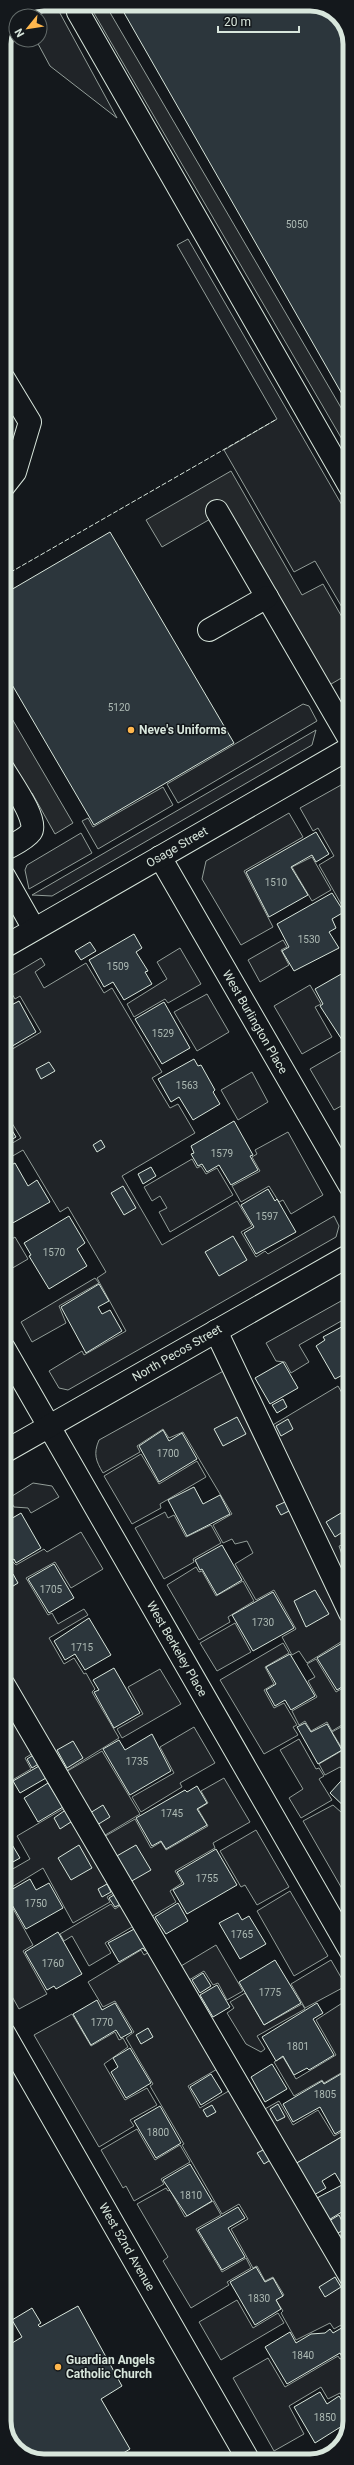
<svg xmlns="http://www.w3.org/2000/svg" width="354" height="2465" font-family="Roboto,sans-serif">
  <rect width="100%" height="100%" fill="#14181c"/>
  <g fill="#202428" stroke="#939e99">
    <polygon points="44,4 55,4 117,118 50,66 36,40 40,40 40,16 22,16 21,14"/>
    <polygon points="188,239 350,519 350,621 315,561 294,572 224,450 277,419 177,245"/>
    <polygon points="303,704 309,706 317,721 178,803 167,784"/>
    <polygon points="316,730 312,745 52,896 32,895"/>
    <polygon points="350,780 350,906 344,909 319,865 334,856 318,828 313,831 300,808"/>
    <polygon points="163,787 173,805 98,849 82,821 88,818 93,827"/>
    <polygon points="289,813 303,837 244,871 273,927 241,945 202,879 206,861"/>
    <polygon points="81,833 92,853 29,889 25,870 27,865"/>
    <polygon points="312,857 331,890 312,901 292,867"/>
    <polygon points="283,940 287,947 281,950 289,965 260,982 248,960"/>
    <polygon points="180,948 201,984 168,1003 165,999 134,1017 127,1004 167,979 157,962"/>
    <polygon points="41,958 45,965 35,972 44,988 86,963 104,993 112,988 162,1072 152,1078 170,1108 178,1104 195,1133 122,1176 162,1245 237,1201 252,1226 241,1232 256,1257 265,1251 268,1254 334,1216 339,1226 336,1237 68,1390 59,1388 49,1371 82,1351 84,1355 126,1331 97,1278 106,1272 68,1207 60,1212 23,1150 4,1161 4,1148 21,1138 4,1110 4,1054 41,1032 20,996 15,999 4,980"/>
    <polygon points="310,985 321,1004 315,1007 332,1037 302,1054 274,1006"/>
    <polygon points="207,994 229,1032 197,1051 174,1012"/>
    <polygon points="350,1046 350,1061 345,1064 350,1073 350,1101 334,1110 310,1069"/>
    <polygon points="252,1072 268,1102 238,1120 221,1090"/>
    <polygon points="288,1132 323,1195 291,1214 283,1200 279,1202 269,1186 241,1202 232,1186 260,1171 252,1157 257,1154 255,1150"/>
    <polygon points="192,1159 197,1168 201,1166 206,1174 217,1168 233,1195 170,1232 159,1212 167,1208 160,1196 152,1201 144,1187"/>
    <polygon points="15,1237 28,1259 4,1273 4,1244"/>
    <polygon points="95,1278 99,1283 59,1306 66,1323 32,1342 21,1322"/>
    <polygon points="350,1296 350,1316 299,1345 309,1362 291,1373 285,1362 276,1361 266,1343"/>
    <path d="M227,1369L350,1630V1649L344,1640L307,1663L299,1651L292,1655L282,1637L296,1629L274,1590L256,1600L235,1564L253,1553L247,1541L235,1544L232,1539L223,1543L213,1525L232,1514L183,1432L169,1438L163,1429L137,1446L140,1452L103,1473C96,1461 93,1454 99,1440Z"/>
    <polygon points="338,1386 350,1407 350,1542 339,1546 350,1577 342,1576 271,1426"/>
    <polygon points="141,1454 159,1484 197,1461 206,1477 160,1504 161,1508 132,1524 104,1476"/>
    <polygon points="33,1483 52,1486 59,1497 31,1513 28,1508 14,1507 9,1498"/>
    <polygon points="165,1512 168,1518 174,1515 186,1537 211,1525 221,1543 193,1559 194,1562 164,1579 135,1528"/>
    <polygon points="81,1532 103,1569 71,1588 55,1562 26,1578 48,1615 52,1613 58,1624 84,1609 88,1615 49,1638 64,1664 74,1658 84,1674 86,1673 95,1689 92,1692 119,1738 63,1773 4,1672 4,1576 6,1575 4,1567 13,1562 16,1565 44,1549 47,1552"/>
    <polygon points="196,1567 199,1572 202,1571 216,1596 243,1581 254,1601 228,1617 230,1622 199,1640 167,1585"/>
    <polygon points="235,1623 251,1652 217,1671 200,1643"/>
    <polygon points="283,1643 289,1653 265,1667 274,1684 264,1690 274,1708 284,1703 297,1725 293,1727 298,1735 264,1754 220,1680"/>
    <polygon points="316,1659 336,1692 350,1684 350,1720 332,1731 327,1722 311,1731 305,1721 299,1725 292,1711 317,1697 308,1681 315,1677 307,1664"/>
    <polygon points="160,1669 181,1704 122,1738 117,1729 143,1714 128,1687"/>
    <polygon points="17,1721 35,1752 25,1758 31,1769 4,1785 4,1729"/>
    <polygon points="350,1722 350,1769 347,1772 340,1767 325,1775 319,1764 343,1750 332,1732"/>
    <polygon points="194,1727 215,1763 180,1783 182,1787 141,1812 132,1797 174,1773 160,1747"/>
    <polygon points="299,1739 316,1769 319,1768 324,1776 319,1779 332,1800 301,1818 289,1798 303,1789 280,1750"/>
    <polygon points="102,1751 140,1814 102,1837 64,1773"/>
    <polygon points="224,1778 250,1822 213,1843 215,1848 175,1871 182,1883 170,1891 176,1902 149,1918 102,1838 135,1819 151,1848 161,1842 166,1850 208,1826 198,1809 208,1803 201,1791"/>
    <polygon points="333,1805 350,1820 350,1892 345,1894 303,1821"/>
    <polygon points="68,1806 117,1891 107,1897 110,1902 73,1923 43,1868 7,1890 4,1885 4,1874 30,1859 17,1836"/>
    <polygon points="256,1830 289,1887 257,1905 245,1885 241,1887 220,1851"/>
    <polygon points="290,1891 328,1956 294,1976 257,1911"/>
    <polygon points="5,1902 8,1907 11,1905 33,1945 23,1951 47,1994 19,2009 4,1982"/>
    <polygon points="124,1903 137,1924 105,1943 111,1953 89,1966 72,1936 64,1941 60,1934 111,1904 115,1909"/>
    <polygon points="216,1945 243,1991 227,2000 218,1983 213,1985 204,1971 189,1980 181,1966"/>
    <polygon points="141,1950 144,1955 151,1951 219,2068 188,2086 200,2108 232,2089 350,2289 350,2320 334,2329 330,2323 296,2340 281,2313 283,2311 276,2300 284,2295 273,2277 265,2281 257,2266 253,2268 231,2229 248,2219 239,2204 222,2214 182,2145 184,2144 150,2086 153,2084 126,2038 134,2032 115,2001 103,2007 88,1982"/>
    <polygon points="331,1960 346,1986 305,2008 291,1984"/>
    <polygon points="245,1993 264,2025 302,2004 305,2009 257,2036 265,2049 261,2052 246,2044 227,2013 234,2008 230,2002"/>
    <polygon points="350,1998 350,2076 346,2070 324,2083 322,2080 294,2096 274,2062 283,2057 296,2079 336,2055 316,2020"/>
    <polygon points="72,2014 91,2046 115,2032 119,2040 123,2038 128,2047 104,2064 125,2100 147,2088 157,2105 130,2120 134,2126 99,2147 34,2035"/>
    <polygon points="279,2101 293,2125 318,2110 334,2136 350,2127 350,2132 295,2164 263,2110"/>
    <polygon points="137,2129 155,2160 180,2145 190,2162 161,2179 164,2184 134,2201 126,2186 123,2188 101,2150"/>
    <polygon points="166,2188 168,2191 170,2190 185,2217 213,2201 221,2215 196,2229 222,2272 246,2258 251,2268 227,2282 229,2285 191,2308 163,2261 168,2257 137,2204"/>
    <polygon points="350,2209 350,2254 339,2236 350,2230 341,2214"/>
    <polygon points="237,2300 253,2328 278,2313 284,2323 221,2360 199,2322"/>
    <polygon points="350,2353 350,2409 340,2393 328,2399 321,2387 289,2406 304,2434 274,2451 233,2378 268,2358 285,2387 338,2356 340,2359"/>
  </g>
  <g fill="#24282b" stroke="#939e99">
    <polygon points="90,4 105,4 350,423 350,453 91,8"/>
    <polygon points="231,471 302,595 323,584 350,631 350,673 326,687 224,511 162,547 146,520"/>
    <polygon points="4,705 73,823 55,834 32,793 4,809"/>
  </g>
  <g fill="#2c363c" stroke="#d8e6dc">
    <polygon points="119,4 315,4 335,14 350,40 350,408"/>
    <polygon points="110,532 234,743 94,825 4,671 4,594"/>
    <polygon points="316,832 329,854 316,862 312,855 291,867 308,895 269,917 246,872"/>
    <polygon points="332,893 344,912 332,919 336,928 329,932 339,948 294,971 282,951 289,947 277,924"/>
    <polygon points="134,934 142,948 136,952 148,971 145,972 152,984 124,1000 113,982 104,987 89,960"/>
    <polygon points="90,942 96,951 81,960 75,951"/>
    <polygon points="350,969 350,1044 346,1046 320,1006 323,1004 315,989"/>
    <polygon points="19,1001 36,1032 4,1051 4,1009"/>
    <polygon points="164,1002 190,1048 162,1064 135,1019"/>
    <polygon points="194,1059 198,1066 201,1065 215,1090 213,1092 220,1104 193,1120 179,1097 171,1102 158,1079"/>
    <polygon points="49,1062 55,1071 41,1079 36,1069"/>
    <polygon points="4,1117 16,1137 4,1144"/>
    <polygon points="234,1121 253,1155 250,1156 258,1170 231,1185 219,1165 207,1172 202,1164 198,1166 191,1154 194,1153 191,1146"/>
    <polygon points="101,1140 105,1147 97,1152 93,1145"/>
    <polygon points="15,1163 28,1186 37,1180 50,1202 11,1224 4,1212 4,1169"/>
    <polygon points="151,1167 156,1176 143,1184 138,1174"/>
    <polygon points="123,1186 136,1208 124,1215 111,1193"/>
    <polygon points="268,1189 275,1201 277,1199 296,1232 256,1254 244,1233 254,1227 241,1205"/>
    <polygon points="69,1216 85,1243 77,1249 87,1266 49,1289 29,1256 31,1255 24,1243"/>
    <polygon points="233,1236 247,1260 219,1276 205,1252"/>
    <polygon points="99,1284 109,1301 98,1307 102,1314 110,1310 122,1331 86,1353 61,1307"/>
    <polygon points="347,1324 350,1328 350,1371 335,1379 316,1346 325,1340 323,1337"/>
    <polygon points="283,1362 298,1388 270,1404 255,1378"/>
    <polygon points="283,1399 287,1407 277,1413 272,1405"/>
    <polygon points="237,1417 246,1434 223,1446 214,1429"/>
    <polygon points="288,1419 293,1429 281,1436 276,1426"/>
    <polygon points="163,1430 169,1441 182,1433 197,1459 159,1482 139,1446"/>
    <polygon points="194,1487 203,1504 220,1495 230,1514 187,1536 168,1500"/>
    <polygon points="285,1502 289,1511 281,1515 276,1506"/>
    <polygon points="346,1510 350,1516 350,1527 335,1537 326,1522"/>
    <polygon points="21,1513 41,1548 16,1563 14,1559 4,1565 4,1523"/>
    <polygon points="222,1545 242,1580 217,1595 202,1569 200,1570 195,1560"/>
    <polygon points="350,1545 350,1559 347,1561 341,1549"/>
    <polygon points="54,1564 74,1598 49,1613 28,1579"/>
    <polygon points="13,1574 18,1583 5,1591 4,1579"/>
    <polygon points="315,1590 329,1614 306,1627 294,1601"/>
    <polygon points="273,1592 294,1628 253,1651 232,1615"/>
    <polygon points="89,1618 111,1655 85,1670 75,1654 65,1660 54,1641"/>
    <polygon points="344,1642 350,1653 350,1682 337,1690 317,1658"/>
    <polygon points="290,1654 315,1696 291,1710 285,1700 275,1706 266,1690 276,1684 266,1667"/>
    <polygon points="114,1668 140,1713 114,1728 94,1692 99,1690 93,1680"/>
    <polygon points="305,1723 311,1732 327,1724 342,1750 318,1764 297,1727"/>
    <polygon points="152,1734 171,1771 130,1795 103,1749 119,1740 125,1750"/>
    <polygon points="73,1741 83,1758 67,1768 57,1750"/>
    <polygon points="35,1754 40,1763 32,1768 27,1759"/>
    <polygon points="39,1766 46,1778 20,1793 13,1781"/>
    <polygon points="350,1771 350,1812 330,1793"/>
    <polygon points="48,1783 63,1807 38,1822 24,1798"/>
    <polygon points="197,1786 207,1803 197,1809 207,1825 166,1849 161,1841 152,1846 136,1818 185,1790 187,1792"/>
    <polygon points="103,1805 110,1817 97,1825 90,1813"/>
    <polygon points="67,1809 74,1820 60,1829 54,1818"/>
    <polygon points="4,1831 20,1858 4,1867"/>
    <polygon points="79,1845 92,1868 71,1880 58,1858"/>
    <polygon points="136,1845 151,1870 130,1882 115,1857"/>
    <polygon points="216,1849 237,1885 187,1914 173,1890 184,1884 177,1872"/>
    <polygon points="30,1879 36,1890 49,1883 63,1908 26,1929 11,1903 8,1904 4,1894"/>
    <polygon points="107,1884 111,1892 102,1897 98,1889"/>
    <polygon points="117,1893 123,1903 115,1907 109,1898"/>
    <polygon points="178,1903 188,1921 166,1934 155,1917"/>
    <polygon points="238,1913 242,1920 249,1916 266,1944 240,1959 219,1923"/>
    <polygon points="138,1927 151,1948 145,1951 143,1948 119,1962 108,1943"/>
    <polygon points="58,1932 82,1974 56,1989 54,1986 47,1990 25,1952"/>
    <polygon points="275,1960 301,2003 264,2025 239,1982"/>
    <polygon points="203,1973 211,1986 200,1993 192,1980"/>
    <polygon points="217,1985 230,2007 213,2017 200,1995"/>
    <polygon points="97,2000 102,2010 115,2003 132,2032 121,2038 116,2030 91,2045 73,2014"/>
    <polygon points="317,2003 323,2013 313,2019 334,2055 309,2070 307,2068 294,2075 283,2056 276,2061 262,2037"/>
    <polygon points="148,2028 153,2037 141,2044 136,2035"/>
    <polygon points="130,2048 151,2083 126,2098 111,2072 118,2067 113,2058"/>
    <polygon points="272,2064 287,2089 265,2102 251,2077"/>
    <polygon points="346,2071 350,2079 350,2125 335,2134 320,2107 293,2122 283,2104 322,2081 324,2084"/>
    <polygon points="211,2074 222,2092 201,2105 190,2087"/>
    <polygon points="278,2104 285,2117 277,2121 270,2109"/>
    <polygon points="212,2105 216,2112 207,2117 203,2110"/>
    <polygon points="160,2106 181,2143 156,2158 134,2121"/>
    <polygon points="350,2132 350,2207 327,2221 315,2199 342,2185 335,2173 322,2181 326,2188 314,2195 295,2164"/>
    <polygon points="265,2149 272,2159 264,2164 257,2153"/>
    <polygon points="190,2164 212,2201 187,2216 163,2180"/>
    <polygon points="238,2207 245,2218 228,2228 245,2257 222,2270 198,2230"/>
    <polygon points="339,2215 346,2229 336,2234 329,2221"/>
    <polygon points="256,2267 265,2282 273,2278 283,2296 276,2300 281,2309 255,2325 230,2282"/>
    <polygon points="335,2277 341,2287 325,2297 319,2287"/>
    <polygon points="78,2306 122,2386 101,2399 130,2449 110,2461 39,2461 16,2449 4,2426 4,2348 22,2337 12,2320 32,2308 41,2323 38,2325 40,2327"/>
    <polygon points="350,2323 350,2352 342,2357 340,2353 287,2384 265,2347 290,2332 296,2343 311,2334 325,2333 330,2329 333,2333"/>
    <polygon points="320,2392 327,2404 339,2396 350,2414 350,2421 315,2443 294,2407"/>
  </g>
  <g fill="none" stroke-linecap="round" stroke-linejoin="round">
    <g stroke="#d8e6dc" stroke-width="24">
      <g id="minor">
        <polyline points="76,4 78,12 350,487"/>
        <polyline points="4,379 30,422 15,472 4,486"/>
        <polyline points="217,511 350,740"/>
        <polyline points="209,630 267,597"/>
        <path d="M4,770C11,782 39,821 31,832C25,840 12,845 4,850"/>
        <polyline points="160,857 350,1186"/>
        <polyline points="4,876 34,929"/>
        <polyline points="4,947 350,748"/>
        <polyline points="216,1331 350,1613"/>
        <polyline points="4,1348 350,1950"/>
        <polyline points="4,1685 350,2276"/>
        <polyline points="4,2033 249,2461"/>
      </g>
    </g>
    <g stroke="#d8e6dc" stroke-width="24">
      <polyline id="major" points="4,1452 350,1255"/>
    </g>
    <use href="#minor" stroke="#14181c" stroke-width="22"/>
    <use href="#major" stroke="#14181c" stroke-width="22"/>
    <polyline stroke="#d8e6dc" stroke-width="1" stroke-dasharray="5 2" stroke-linecap="butt" points="4,576 277,419"/>
  </g>
  <g fill="#ffb74d" stroke="#14181c" stroke-width="1.5">
    <circle cx="131" cy="730" r="4"/>
    <circle cx="58" cy="2367" r="4"/>
  </g>
  <g text-anchor="middle" stroke-width="3" stroke-linejoin="round" paint-order="stroke">
    <g font-size="10" fill="#adbab4">
      <text x="297" y="228">5050</text>
      <text x="119" y="711">5120</text>
      <text x="276" y="886">1510</text>
      <text x="309" y="943">1530</text>
      <text x="118" y="970">1509</text>
      <text x="163" y="1037">1529</text>
      <text x="187" y="1089">1563</text>
      <text x="222" y="1157">1579</text>
      <text x="267" y="1220">1597</text>
      <text x="54" y="1256">1570</text>
      <text x="168" y="1457">1700</text>
      <text x="51" y="1593">1705</text>
      <text x="263" y="1626">1730</text>
      <text x="82" y="1651">1715</text>
      <text x="137" y="1765">1735</text>
      <text x="172" y="1817">1745</text>
      <text x="207" y="1882">1755</text>
      <text x="36" y="1907">1750</text>
      <text x="242" y="1938">1765</text>
      <text x="53" y="1967">1760</text>
      <text x="270" y="1996">1775</text>
      <text x="102" y="2026">1770</text>
      <text x="298" y="2050">1801</text>
      <text x="325" y="2098">1805</text>
      <text x="158" y="2136">1800</text>
      <text x="191" y="2199">1810</text>
      <text x="259" y="2302">1830</text>
      <text x="303" y="2359">1840</text>
      <text x="325" y="2421">1850</text>
    </g>
    <g font-size="12" font-weight="bold" fill="#d8e6dc" stroke="#14181c" text-anchor="start">
      <text x="139" y="734">Neve's Uniforms</text>
      <text x="66" y="2364">Guardian Angels<tspan x="66" dy="14">Catholic Church</tspan></text>
    </g>
    <g font-size="12" fill="#d8e6dc" stroke="#14181c">
      <text transform="translate(177 847) rotate(-30)" y="4">Osage Street</text>
      <text transform="translate(255 1022) rotate(60)" y="4">West Burlington Place</text>
      <text transform="translate(177 1353) rotate(-30)" y="4">North Pecos Street</text>
      <text transform="translate(177 1649) rotate(60)" y="4">West Berkeley Place</text>
      <text transform="translate(127 2247) rotate(60)" y="4">West 52nd Avenue</text>
    </g>
  </g>
  <path d="M0 0H354V2465H0ZM44 11H310A33 33 0 0 1 343 44V2421A33 33 0 0 1 310 2454H44A33 33 0 0 1 11 2421V44A33 33 0 0 1 44 11Z" fill="#14181c" fill-rule="evenodd"/>
  <path fill="none" stroke="#d8e6dc" stroke-width="5" d="M44 11H310A33 33 0 0 1 343 44V2421A33 33 0 0 1 310 2454H44A33 33 0 0 1 11 2421V44A33 33 0 0 1 44 11Z"/>
  <g transform="translate(28 28) rotate(240)"><circle r="19" fill="#14181c" stroke="#626a69"/>
  <path d="M0-3L7 15L0 10L-7 15Z" fill="#ffb74d"/>
  <text y="-6" font-size="11" font-weight="bold" text-anchor="middle" fill="#d8e6dc">N</text>
  </g>
  <path d="M218 26v6h81v-6" fill="none" stroke="#d8e6dc" stroke-width="2"/>
  <text x="224" y="26" font-size="12" fill="#d8e6dc" stroke="#14181c" stroke-width="3" paint-order="stroke">20 m</text>
</svg>
